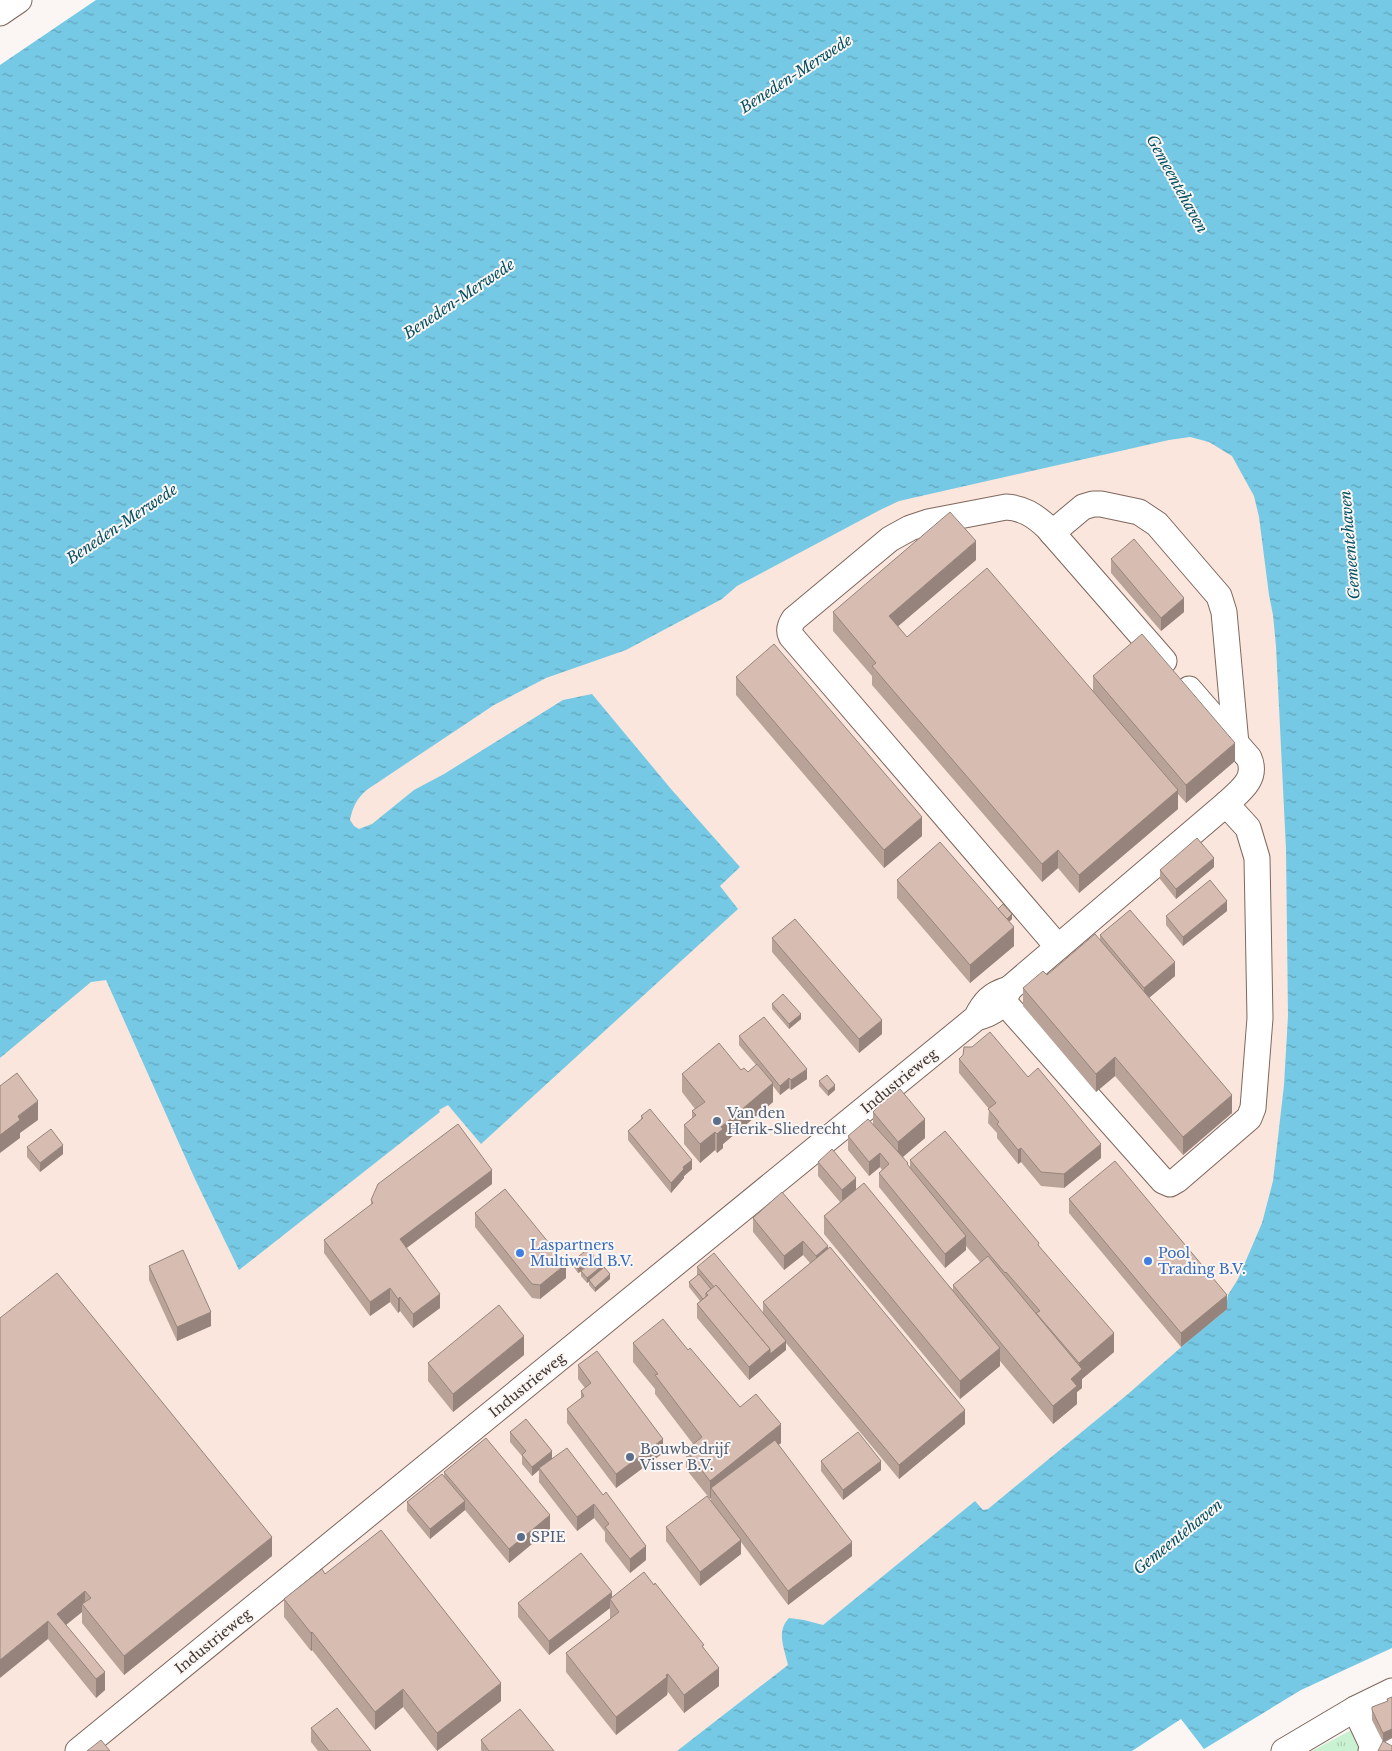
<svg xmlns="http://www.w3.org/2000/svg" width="1392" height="1751" font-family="'Libre Baskerville',serif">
  <defs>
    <pattern id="grass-tufts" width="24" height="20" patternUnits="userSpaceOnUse" patternTransform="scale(1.25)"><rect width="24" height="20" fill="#c9f2d2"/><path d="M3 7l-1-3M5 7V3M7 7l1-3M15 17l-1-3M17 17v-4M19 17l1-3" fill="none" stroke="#aed0b5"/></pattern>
    <pattern id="water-ripples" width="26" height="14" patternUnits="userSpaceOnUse" patternTransform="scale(1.25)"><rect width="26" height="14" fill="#75c9e5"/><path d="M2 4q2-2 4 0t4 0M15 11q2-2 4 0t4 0" fill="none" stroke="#61a4ba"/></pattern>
  </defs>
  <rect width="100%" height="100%" fill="#fbf6f3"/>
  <polygon fill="#fae6dc" points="1237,407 1286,497 1320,1168 1259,1324 702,1751 0,1751 0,982 933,431"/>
  <polygon fill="url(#grass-tufts)" points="1355,1728 1359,1734 1360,1751 1312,1751"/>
  <path fill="url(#water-ripples)" d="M96,0H1392V1648L1301,1690L1204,1749L1181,1719L1132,1751H677L788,1665C784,1647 776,1632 789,1618L804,1620L823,1625L975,1501L983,1510L988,1509L1128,1394L1195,1335L1221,1314L1226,1308L1228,1295L1238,1279L1262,1223L1273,1181L1284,1085L1288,1016L1286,849L1276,646L1273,615L1269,595L1259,517L1254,496L1232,456L1209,442L1190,437L1169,440L899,501L880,510L737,586L722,599L626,650L546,678L494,705L368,789C357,798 353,806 350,820L354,826L359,829L372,824L414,790L444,774L563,700L592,694L671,789L740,867L720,886L738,909L481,1144L448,1105L439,1110L440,1112L239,1270L195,1179L106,980L91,982L0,1058V65Z"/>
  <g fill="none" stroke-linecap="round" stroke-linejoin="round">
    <g stroke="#7e675d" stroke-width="27">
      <g id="minor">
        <polyline points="0,13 19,0"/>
        <polyline points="1052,533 1083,507 1093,504 1101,504 1139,512 1157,524 1219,596 1224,612 1236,744"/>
        <path d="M1058,947L791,636C788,630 790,625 794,619L890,539L910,528L928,522L1006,507C1023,508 1034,515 1047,527L1164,661"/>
        <path d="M1009,989L1226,804C1240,791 1258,779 1249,758L1189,689"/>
        <polyline points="1004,1002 1163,1181 1170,1184 1177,1180 1249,1118 1253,1108 1260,1018 1257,858 1248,828 1226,804"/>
        <polyline points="1355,1709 1373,1747 1371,1751"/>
        <path d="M78,1751L976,1018C995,1013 1002,1007 1009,989C991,994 984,1002 976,1018"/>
        <polyline points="1284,1751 1355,1709 1392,1691"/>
      </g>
    </g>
    <use href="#minor" stroke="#fff" stroke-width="25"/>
  </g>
  <g fill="#b9a398">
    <polygon points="1111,559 1184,612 1161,631 1111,573"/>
    <polygon points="976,560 898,626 907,637 1093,691 1093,676 1235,761 1186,803 1178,794 1178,809 1079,893 1058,868 1042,882 872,685 872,676 833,631 833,612"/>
    <polygon points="736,677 922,836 884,868 736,695"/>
    <polygon points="1214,867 1176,899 1160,879 1160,870"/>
    <polygon points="897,880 998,909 1012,919 1009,922 1014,946 970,983 897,898"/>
    <polygon points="1227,911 1183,946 1166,925 1166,916"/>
    <polygon points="1100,935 1175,976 1149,998 1232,1113 1183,1155 1115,1076 1096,1092 1023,1006 1023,988 1047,975 1100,939"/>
    <polygon points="772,938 882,1034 859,1053 772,952"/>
    <polygon points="772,1004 801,1019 789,1029 772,1009"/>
    <polygon points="739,1036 807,1079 791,1090 789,1088 780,1095 773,1086 773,1102 723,1144 723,1148 717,1153 715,1150 700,1163 684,1144 684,1125 692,1118 692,1111 695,1109 682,1092 682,1074 741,1070 748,1072 756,1065 739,1045"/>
    <polygon points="959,1059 1028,1077 1101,1158 1064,1188 1041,1186 1021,1162 1018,1164 997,1138 997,1133 988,1123 989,1109 959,1073"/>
    <polygon points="819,1081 835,1090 828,1096 819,1086"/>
    <polygon points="873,1112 925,1138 903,1157 910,1168 910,1160 1039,1246 1114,1352 1082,1379 1082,1388 1077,1392 1077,1404 1053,1424 1000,1361 1000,1366 960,1399 824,1234 824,1216 840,1202 818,1176 818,1162 856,1189 953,1290 953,1285 980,1262 966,1246 966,1250 945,1268 879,1187 879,1173 882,1170 880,1167 869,1176 848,1150 848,1136 873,1124"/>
    <polygon points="641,1116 692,1169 684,1176 684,1178 671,1193 628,1140 628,1131 641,1119"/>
    <polygon points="27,1147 63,1154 40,1172 27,1157"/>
    <polygon points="492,1184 406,1248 440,1308 413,1328 400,1311 398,1313 390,1302 370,1316 324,1253 324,1240 371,1205 371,1200"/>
    <polygon points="1069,1199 1227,1309 1181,1347 1069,1213"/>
    <polygon points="475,1213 566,1278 540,1299 532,1298 475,1227"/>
    <polygon points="753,1218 828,1248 965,1424 899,1479 786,1343 786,1350 749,1380 697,1318 697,1304 700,1301 689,1287 689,1282 697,1276 697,1267 763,1313 763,1302 810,1263 803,1255 784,1270 753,1232"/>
    <polygon points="594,1259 603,1268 610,1279 595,1292 589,1285 589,1282 587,1283 581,1276 581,1272 578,1273 573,1266 573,1261"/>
    <polygon points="149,1266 211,1326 177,1341 149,1280"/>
    <polygon points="0,1318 272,1556 124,1675 82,1623 82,1612 66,1625 105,1690 96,1698 48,1639"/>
    <polygon points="633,1343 688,1350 740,1407 781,1443 778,1445 852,1556 788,1605 741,1542 741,1554 700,1586 666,1541 666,1527 711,1501 711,1498 710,1499 686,1469 686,1450 693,1444 655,1394 655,1389 633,1362"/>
    <polygon points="524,1355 453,1412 428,1381 428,1363"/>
    <polygon points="578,1365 663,1453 616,1488 567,1423 567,1409 581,1399 581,1391 585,1388 578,1379"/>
    <polygon points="510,1432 552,1459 646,1560 630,1573 605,1541 605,1532 594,1518 577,1531 539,1482 539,1470 532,1476 522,1464 522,1456 510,1442"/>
    <polygon points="821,1461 881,1470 843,1500 821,1471"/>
    <polygon points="444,1472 550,1529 509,1563 465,1510 430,1539 407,1511 407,1502 444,1477"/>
    <polygon points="325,1574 501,1701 437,1751 403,1707 375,1730 312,1650 311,1651 284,1617 284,1599"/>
    <polygon points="612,1597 704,1648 719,1686 684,1713 668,1692 667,1695 616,1735 566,1672 566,1653 610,1619 610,1608 549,1655 518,1617 518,1603"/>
    <polygon points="1392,1697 1392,1738 1384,1742 1383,1742 1372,1720 1372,1707 1387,1702 1387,1699"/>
    <polygon points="311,1728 371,1751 318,1751 311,1742"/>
    <polygon points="481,1740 554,1751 481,1751"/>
  </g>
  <g fill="#96847c">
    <polygon points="976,541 976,560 889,634 889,616"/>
    <polygon points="1184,598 1184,612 1161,631 1161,618"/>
    <polygon points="1235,743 1235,761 1186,803 1186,785"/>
    <polygon points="1178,790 1178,809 1079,893 1079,875"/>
    <polygon points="922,817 922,836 884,868 884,850"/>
    <polygon points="1058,850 1058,868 1042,882 1042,864"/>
    <polygon points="1214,858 1214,867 1176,899 1176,889"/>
    <polygon points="1227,901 1227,911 1183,946 1183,937"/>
    <polygon points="1012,914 1012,919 1005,925 1005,920"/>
    <polygon points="1014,927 1014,946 970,983 970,965"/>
    <polygon points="1175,962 1175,976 1144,1002 1144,988"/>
    <polygon points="801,1014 801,1019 789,1029 789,1024"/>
    <polygon points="882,1020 882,1034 859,1053 859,1039"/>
    <polygon points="1115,1057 1115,1076 1096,1092 1096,1074"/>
    <polygon points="807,1069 807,1079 791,1090 791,1080"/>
    <polygon points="789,1078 789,1088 780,1095 780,1086"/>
    <polygon points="773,1083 773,1102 723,1144 723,1148 717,1153 717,1134 721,1127"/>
    <polygon points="835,1085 835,1090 828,1096 828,1091"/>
    <polygon points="1232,1095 1232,1113 1183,1155 1183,1137"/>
    <polygon points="38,1101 38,1120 20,1133 20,1138 0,1153 0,1135 18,1116"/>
    <polygon points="925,1119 925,1138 898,1161 898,1142"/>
    <polygon points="715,1132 715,1150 700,1163 700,1144"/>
    <polygon points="1101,1144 1101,1158 1064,1188 1064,1174"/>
    <polygon points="63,1145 63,1154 40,1172 40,1163"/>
    <polygon points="1021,1148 1021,1162 1018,1164 1018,1150"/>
    <polygon points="880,1153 880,1167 869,1176 869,1162"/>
    <polygon points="692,1160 692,1169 684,1176 684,1178 671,1193 671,1183 683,1167"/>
    <polygon points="492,1170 492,1184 400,1253 400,1239"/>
    <polygon points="856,1178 856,1192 842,1204 842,1190"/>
    <polygon points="966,1236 966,1250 945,1268 945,1254"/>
    <polygon points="803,1241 803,1255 784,1270 784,1256"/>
    <polygon points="828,1246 828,1260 816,1270 816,1256"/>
    <polygon points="594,1256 594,1260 578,1273 578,1269"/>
    <polygon points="566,1264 566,1278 540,1299 540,1285"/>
    <polygon points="603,1265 603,1270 587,1283 587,1278"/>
    <polygon points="610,1274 610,1279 595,1292 595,1288"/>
    <polygon points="390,1288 390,1302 370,1316 370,1302"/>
    <polygon points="440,1294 440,1308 413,1328 413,1314"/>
    <polygon points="1227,1295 1227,1309 1181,1347 1181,1333"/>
    <polygon points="400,1297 400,1311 398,1313 398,1299"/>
    <polygon points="211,1312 211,1326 177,1341 177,1327"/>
    <polygon points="1114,1333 1114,1352 1082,1379 1082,1388 1077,1392 1077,1404 1053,1424 1053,1406 1071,1379 1079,1372 1079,1363"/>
    <polygon points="524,1336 524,1355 453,1412 453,1394"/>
    <polygon points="786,1341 786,1350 749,1380 749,1367 770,1349"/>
    <polygon points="1000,1348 1000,1366 960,1399 960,1381"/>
    <polygon points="965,1410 965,1424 899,1479 899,1465"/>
    <polygon points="781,1424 781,1443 715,1495 711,1488 711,1498 710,1499 710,1481"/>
    <polygon points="663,1439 663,1453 616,1488 616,1474"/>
    <polygon points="552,1451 552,1460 539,1468 539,1470 532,1476 532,1467"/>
    <polygon points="881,1461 881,1470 843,1500 843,1490"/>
    <polygon points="465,1501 465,1510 430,1539 430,1529"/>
    <polygon points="594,1504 594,1518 577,1531 577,1517"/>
    <polygon points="550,1515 550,1529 509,1563 509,1549"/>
    <polygon points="272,1537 272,1556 124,1675 124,1656"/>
    <polygon points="741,1540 741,1554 700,1586 700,1572"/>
    <polygon points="852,1542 852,1556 788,1605 788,1591"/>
    <polygon points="646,1546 646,1560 630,1573 630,1559"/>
    <polygon points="85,1591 85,1608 82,1604 82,1612 57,1632 57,1614"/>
    <polygon points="612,1592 612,1603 610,1599 610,1608 549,1655 549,1641"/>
    <polygon points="48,1621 48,1639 0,1678 0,1660"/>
    <polygon points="312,1632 312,1650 311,1651 311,1633"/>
    <polygon points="719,1668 719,1686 684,1713 684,1695"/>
    <polygon points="105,1672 105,1690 96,1698 96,1679"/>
    <polygon points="668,1674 667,1695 616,1735 616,1717"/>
    <polygon points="501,1683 501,1701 437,1751 437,1733"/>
    <polygon points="403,1689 403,1707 375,1730 375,1712"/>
    <polygon points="1392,1729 1392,1738 1383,1743 1383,1733"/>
  </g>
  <g fill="#d7bdb1" stroke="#96847c">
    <polygon points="950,512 976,541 889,616 907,637 987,568 1178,790 1079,875 1058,850 1042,864 872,666 876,663 833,612"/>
    <polygon points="1134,539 1184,598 1161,618 1111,559"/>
    <polygon points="1142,634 1235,743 1186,785 1093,676"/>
    <polygon points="774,644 922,817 884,850 736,677"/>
    <polygon points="1197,838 1214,858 1176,889 1160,870"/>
    <polygon points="940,842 1014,927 970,965 897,880"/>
    <polygon points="1210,880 1227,901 1183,937 1166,916"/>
    <polygon points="1003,904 1012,914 1007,919 998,909"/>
    <polygon points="1130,910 1175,962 1144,988 1100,935"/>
    <polygon points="795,919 882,1020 859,1039 772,938"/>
    <polygon points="1095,934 1232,1095 1183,1137 1115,1057 1096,1074 1023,988 1043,971 1047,975"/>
    <polygon points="783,994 801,1014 789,1024 772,1004"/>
    <polygon points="764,1017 807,1069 791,1080 789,1078 780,1086 739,1036"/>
    <polygon points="990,1032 1028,1077 1038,1068 1101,1144 1064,1174 1041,1172 1021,1148 1018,1150 997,1124 999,1122 988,1109 996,1103 959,1059 963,1055 964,1047 972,1047"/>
    <polygon points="719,1043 741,1070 744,1068 748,1072 757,1064 773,1083 721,1127 723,1129 717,1134 715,1132 700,1144 684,1125 696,1115 692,1111 705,1102 682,1074"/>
    <polygon points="17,1073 38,1101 18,1116 20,1120 0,1135 0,1086"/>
    <polygon points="827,1075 835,1085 828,1091 819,1081"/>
    <polygon points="900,1089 925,1119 898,1142 873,1112 880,1105"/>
    <polygon points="650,1109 692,1160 683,1167 684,1169 671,1183 628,1131 643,1118 641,1116"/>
    <polygon points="868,1119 908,1163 907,1164 966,1236 945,1254 879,1173 889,1164 880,1153 869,1162 848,1136"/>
    <polygon points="458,1124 492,1170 400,1239 440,1294 413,1314 400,1297 398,1299 390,1288 370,1302 324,1240 373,1203 371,1200 378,1184"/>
    <polygon points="51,1129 63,1145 40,1163 27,1147"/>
    <polygon points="945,1131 1039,1243 1038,1245 1114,1333 1079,1363 1036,1313 1040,1311 1006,1272 1005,1273 910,1160"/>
    <polygon points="832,1149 856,1178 842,1190 818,1162"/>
    <polygon points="1115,1161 1227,1295 1181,1333 1069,1199"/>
    <polygon points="864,1183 1000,1348 960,1381 824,1216"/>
    <polygon points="505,1189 566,1264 540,1285 532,1284 475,1213"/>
    <polygon points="782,1192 828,1246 816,1256 803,1241 784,1256 753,1218"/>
    <polygon points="830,1247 965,1410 899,1465 763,1302"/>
    <polygon points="589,1248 594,1256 578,1269 573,1261"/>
    <polygon points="183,1250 211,1312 177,1327 149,1266"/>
    <polygon points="714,1253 786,1341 770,1354 770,1349 716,1285 714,1287 697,1267"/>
    <polygon points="988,1256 1082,1369 1071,1379 1077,1386 1053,1406 953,1285"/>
    <polygon points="596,1258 603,1265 587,1278 581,1271"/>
    <polygon points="604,1267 610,1274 595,1288 589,1280"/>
    <polygon points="57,1273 272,1537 124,1656 82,1604 91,1598 85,1591 57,1614 105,1672 96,1679 48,1621 0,1660 0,1318"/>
    <polygon points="699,1274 711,1289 706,1293 706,1297 703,1299 689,1282"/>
    <polygon points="716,1285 770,1349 749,1367 697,1304 708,1295 706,1293"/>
    <polygon points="499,1305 524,1336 453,1394 428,1363"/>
    <polygon points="663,1319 688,1350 690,1348 740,1407 756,1394 781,1424 710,1481 686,1450 702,1437 655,1375 658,1374 633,1343"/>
    <polygon points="597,1351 663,1439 616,1474 567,1409 584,1396 581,1391 591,1383 578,1365"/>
    <polygon points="526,1419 552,1451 532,1467 522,1455 526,1451 510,1432"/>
    <polygon points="858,1432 881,1461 843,1490 821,1461"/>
    <polygon points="486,1438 550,1515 509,1549 444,1472"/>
    <polygon points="775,1440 852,1542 788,1591 711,1488"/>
    <polygon points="567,1448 603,1495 606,1492 646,1546 630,1559 605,1527 609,1524 594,1504 577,1517 539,1468"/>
    <polygon points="442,1474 465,1501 430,1529 407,1502"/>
    <polygon points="707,1496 741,1540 700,1572 666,1527"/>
    <polygon points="381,1530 501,1683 437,1733 403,1689 375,1712 312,1632 311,1633 284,1599 322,1569 325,1574"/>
    <polygon points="581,1553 612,1592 549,1641 518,1603"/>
    <polygon points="644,1572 654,1585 655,1583 704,1645 702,1646 719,1668 684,1695 668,1674 666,1675 667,1677 616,1717 566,1653 619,1612 610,1599"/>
    <polygon points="1392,1697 1392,1729 1383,1733 1372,1710 1372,1707 1388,1701 1387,1699"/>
    <polygon points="337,1708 371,1751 329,1751 311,1728"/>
    <polygon points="520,1709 554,1751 489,1751 481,1740"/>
    <polygon points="101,1740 110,1751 87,1751"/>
    <polygon points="1383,1741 1392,1746 1392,1751 1378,1751"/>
  </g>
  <g fill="#5c6f8a" stroke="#fbf6f3" stroke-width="2">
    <circle cx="717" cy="1121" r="5"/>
    <circle cx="630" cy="1457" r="5"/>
    <circle cx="521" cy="1537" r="5"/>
  </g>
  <g fill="#3f7fe0" stroke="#fbf6f3" stroke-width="2">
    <circle cx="520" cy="1253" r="5"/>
    <circle cx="1148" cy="1261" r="5"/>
  </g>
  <g text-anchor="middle" stroke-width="4" stroke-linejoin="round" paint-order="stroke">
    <g font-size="14" fill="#3e3430" stroke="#fbf6f3">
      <text transform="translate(899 1081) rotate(-39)" y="5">Industrieweg</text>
      <text transform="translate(527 1385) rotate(-39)" y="5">Industrieweg</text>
      <text transform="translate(213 1641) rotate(-39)" y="5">Industrieweg</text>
    </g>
    <g font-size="14" fill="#4e5e75" stroke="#fbf6f3" text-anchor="start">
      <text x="727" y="1118">Van den<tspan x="727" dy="16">Herik-Sliedrecht</tspan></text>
      <text x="640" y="1454">Bouwbedrijf<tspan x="640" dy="16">Visser B.V.</tspan></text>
      <text x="531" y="1542">SPIE</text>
    </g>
    <g font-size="14" fill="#366cbe" stroke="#fbf6f3" text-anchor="start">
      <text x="530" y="1250">Laspartners<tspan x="530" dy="16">Multiweld B.V.</tspan></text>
      <text x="1158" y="1258">Pool<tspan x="1158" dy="16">Trading B.V.</tspan></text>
    </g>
    <g font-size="15" font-style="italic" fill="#004f62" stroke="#fbf6f3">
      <text transform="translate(796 74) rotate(-33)" y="5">Beneden-Merwede</text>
      <text transform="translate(1177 184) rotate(61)" y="5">Gemeentehaven</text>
      <text transform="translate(459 299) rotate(-34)" y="5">Beneden-Merwede</text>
      <text transform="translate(122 524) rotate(-34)" y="5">Beneden-Merwede</text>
      <text transform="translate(1350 545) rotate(-95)" y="5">Gemeentehaven</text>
      <text transform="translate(1178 1537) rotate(-39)" y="5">Gemeentehaven</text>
    </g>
  </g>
</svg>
